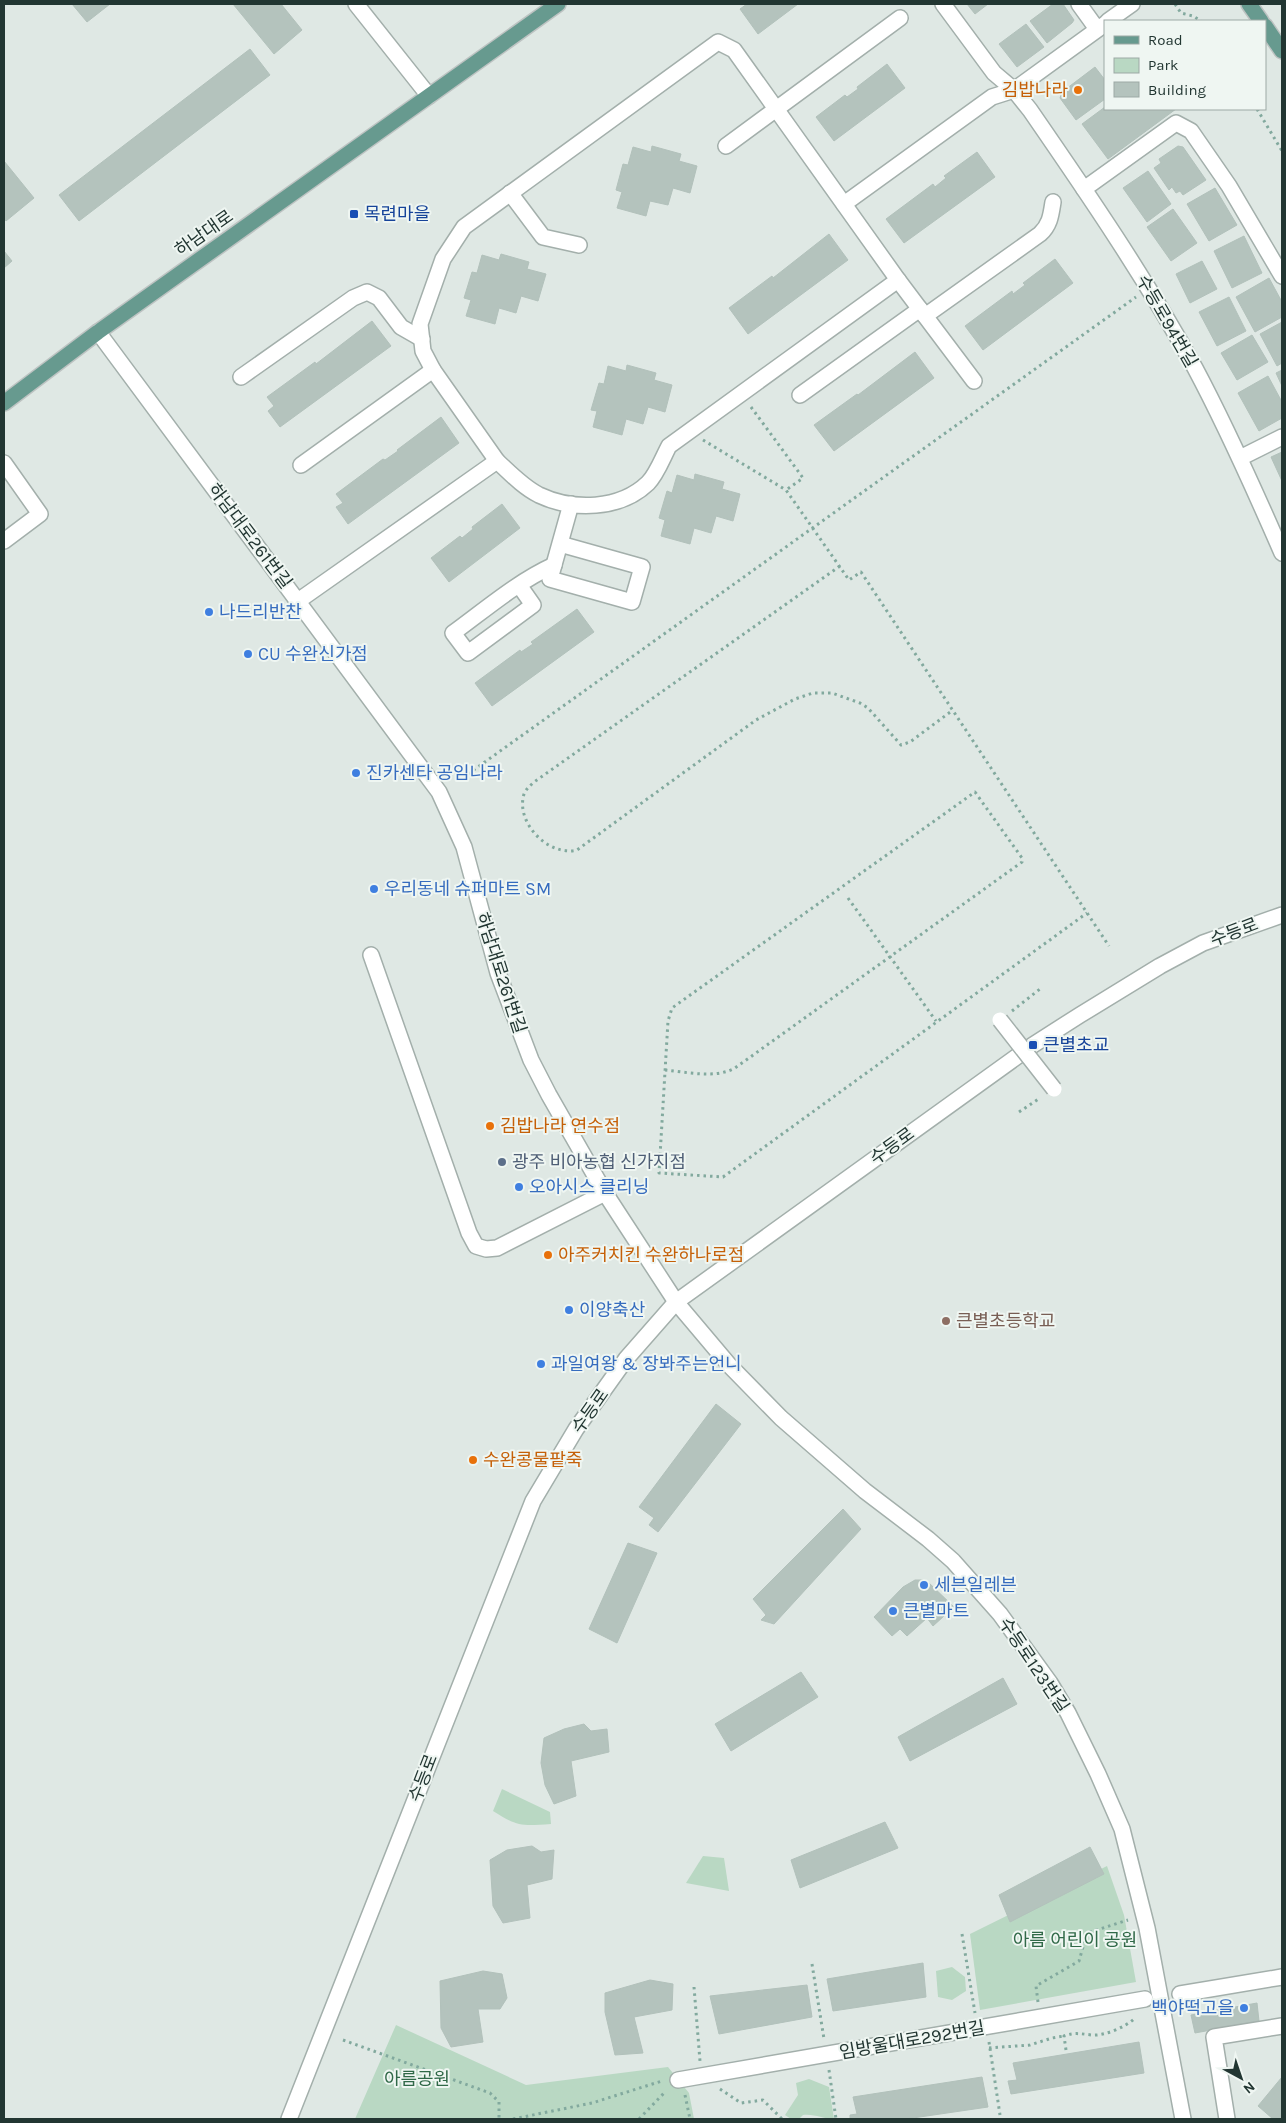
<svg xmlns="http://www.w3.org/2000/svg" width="1286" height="2123" font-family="Karla,'Noto Sans KR',sans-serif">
  <rect width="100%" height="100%" fill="#dfe8e4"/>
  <g fill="#b9d8c3">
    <path d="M502,1789L550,1812L551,1824C522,1826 518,1827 493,1811Z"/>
    <polygon points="703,1856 724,1858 729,1891 686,1883"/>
    <polygon points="1107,1866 1124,1915 1136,1982 980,2010 970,1934"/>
    <polygon points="952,1967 965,1977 966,1991 952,2000 938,1997 936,1971"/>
    <polygon points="396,2025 526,2085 668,2067 689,2093 694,2119 355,2119"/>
    <path d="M809,2079L829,2087L834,2119C821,2119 817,2114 803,2115L799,2119H791L785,2115L798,2095L796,2083Z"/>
  </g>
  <g fill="#b4c3bd" stroke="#b2c1bb">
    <polygon points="72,4 110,4 87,22"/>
    <polygon points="233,4 281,4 302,30 274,54"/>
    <polygon points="747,4 798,4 758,34 740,9"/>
    <polygon points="967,4 988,4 975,14"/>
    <polygon points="1053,4 1063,4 1074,20 1072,23 1047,43 1030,21"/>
    <polygon points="1026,24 1044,47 1017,67 999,44"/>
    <polygon points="250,49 270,75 79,221 59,195"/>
    <polygon points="887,64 905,88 834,141 816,117 845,95 847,97 858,89 857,87"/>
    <polygon points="1095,67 1105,80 1105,99 1076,120 1060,98 1062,92"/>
    <polygon points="1105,107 1105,109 1176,109 1108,159 1082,124"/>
    <polygon points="652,146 681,154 679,161 697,166 690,193 673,188 668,205 650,201 646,216 617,208 622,192 616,190 623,164 628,165 633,147 651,152"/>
    <polygon points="1178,146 1183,147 1206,180 1183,195 1180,191 1176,193 1172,187 1169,190 1154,168 1161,163 1159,159"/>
    <polygon points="977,152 995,177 904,243 886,219 933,184 935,187 946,178 944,176"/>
    <polygon points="4,161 34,198 6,221 4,218"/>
    <polygon points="1148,171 1171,204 1147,222 1123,188"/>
    <polygon points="1215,188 1237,225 1209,241 1187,204"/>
    <polygon points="1173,209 1197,243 1171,261 1147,227"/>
    <polygon points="829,234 848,260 748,334 729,308 772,276 773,278"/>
    <polygon points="1244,236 1262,273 1232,288 1214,251"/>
    <polygon points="4,251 12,261 4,268"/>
    <polygon points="501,254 529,262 527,269 546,274 538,301 521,296 516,313 499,308 495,324 466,316 471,300 464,298 472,272 477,273 482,255 499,260"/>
    <polygon points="1055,259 1073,283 983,350 965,326 1012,291 1013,294 1025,285 1023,283"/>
    <polygon points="1202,261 1217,289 1190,303 1176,274"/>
    <polygon points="1269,278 1282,302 1282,317 1255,332 1236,297"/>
    <polygon points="1229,297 1246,331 1217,346 1199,312"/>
    <polygon points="372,321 391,346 280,427 268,411 274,406 267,397 315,362 316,364"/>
    <polygon points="1282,322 1282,363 1277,366 1260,334"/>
    <polygon points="1252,335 1268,362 1237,380 1221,353"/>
    <polygon points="915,352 934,378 834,451 814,425 857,394 858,395"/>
    <polygon points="627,365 656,373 654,380 672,385 665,412 648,407 643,424 626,419 622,435 593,427 597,411 591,410 599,383 604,384 608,366 626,371"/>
    <polygon points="1282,370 1282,386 1276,373"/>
    <polygon points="1268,376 1282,402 1282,418 1259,431 1238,393"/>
    <polygon points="441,417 459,443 348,524 336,507 343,503 336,494 383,459 385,460 398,451 397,450"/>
    <polygon points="1282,452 1282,481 1271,457"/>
    <polygon points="695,474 724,482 722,489 740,494 733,521 716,516 711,533 694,528 690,544 661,536 665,520 659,518 667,491 672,493 677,475 694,480"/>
    <polygon points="502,504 520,528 449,582 431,558 460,536 462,538 473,529 472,527"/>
    <polygon points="577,609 594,632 492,706 475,683 520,650 521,652 533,644 531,642"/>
    <polygon points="716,1404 741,1424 658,1532 649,1525 654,1518 639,1507"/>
    <polygon points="843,1509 861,1529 774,1624 761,1620 766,1615 753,1599"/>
    <polygon points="628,1543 657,1553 617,1643 589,1629"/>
    <polygon points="915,1580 925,1580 928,1582 954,1607 933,1626 927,1618 907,1636 900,1629 892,1636 874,1617 903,1587"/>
    <polygon points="801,1672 818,1697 731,1751 715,1724"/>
    <polygon points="1003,1678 1017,1704 910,1761 898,1737"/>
    <polygon points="584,1724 591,1731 607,1729 609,1752 571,1761 576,1796 554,1804 545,1785 541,1763 544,1738 564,1729"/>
    <polygon points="885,1822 898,1848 800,1888 791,1860"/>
    <polygon points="532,1846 541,1852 554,1850 552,1879 527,1885 530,1918 503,1923 493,1906 490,1860 507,1850"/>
    <polygon points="1090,1847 1104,1874 1010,1922 999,1895"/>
    <polygon points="923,1963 926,1997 833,2011 827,1979"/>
    <polygon points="483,1971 502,1974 507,1998 500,2009 478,2009 483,2042 451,2047 441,2028 440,1981"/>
    <polygon points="650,1980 673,1984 672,2010 634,2017 643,2053 615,2055 605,2012 605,1993"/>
    <polygon points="807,1985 812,2017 719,2034 710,1996"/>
    <polygon points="1257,2003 1259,2021 1195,2033 1191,2015"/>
    <polygon points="1139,2042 1144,2073 1011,2094 1008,2081 1017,2080 1013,2063"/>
    <polygon points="982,2077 988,2107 906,2119 850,2119 850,2115 857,2114 853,2097"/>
    <polygon points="1282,2077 1282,2119 1273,2119 1258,2106"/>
  </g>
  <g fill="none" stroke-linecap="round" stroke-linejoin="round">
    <g stroke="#a3afab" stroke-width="18">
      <g id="minor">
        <polyline points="356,4 429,96"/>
        <path d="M943,4L994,73L1014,90L1030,110C1088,194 1146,279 1195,368C1227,428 1255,491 1282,553"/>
        <polyline points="1079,4 1097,29"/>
        <polyline points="1108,21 1132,4"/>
        <polyline points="726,146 900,18"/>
        <polyline points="1084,189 1176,123 1191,131 1229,186 1282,276"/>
        <polyline points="510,193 543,237 579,245"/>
        <polyline points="844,204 992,97 1014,90 1105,24"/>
        <path d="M925,316L1040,234C1050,225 1051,215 1053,202"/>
        <polyline points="98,332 439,792 464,847 498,973 531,1060 549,1095 605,1193 676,1302 730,1366 781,1418 865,1491 928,1539 953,1561 1000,1614 1050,1683 1068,1713 1098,1774 1122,1829 1147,1928 1183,2119"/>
        <polyline points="241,377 353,298 367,292 379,298 401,327 422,339"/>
        <polyline points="800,395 920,309"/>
        <polyline points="1240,458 1282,437"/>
        <polyline points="497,461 433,370 423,351 420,324 443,259 464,227 718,42 734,50 898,280 974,381"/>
        <polyline points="4,463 40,514 4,541"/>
        <polyline points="301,465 433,370"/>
        <polyline points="560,544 642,567 632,602 550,579 571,504"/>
        <path d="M519,585L533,605L468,653L453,633C486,609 517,582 554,565"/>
        <path d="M298,601L497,461C510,473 523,487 539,495C573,511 620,510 648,483C657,474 663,457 669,446L898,280"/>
        <polyline points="371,955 469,1233 476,1246 486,1249 497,1248 605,1193"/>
        <polyline points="1180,1994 1282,1977"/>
        <polyline points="678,2080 1145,1999"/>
        <polyline points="289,2119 533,1501 576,1429 626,1359 676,1302 1033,1045 1080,1015 1160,966 1203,943 1282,915"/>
        <polyline points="1227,2119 1214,2037 1282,2026"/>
      </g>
    </g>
    <g stroke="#bdc3c2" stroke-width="18">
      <g id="major">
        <polyline points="1249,4 1261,21"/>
        <polyline points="1265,26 1282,51"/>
        <polyline points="4,403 98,332 558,4"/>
      </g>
    </g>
    <g stroke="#82a99e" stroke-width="3" stroke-dasharray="2.5 4" stroke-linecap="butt">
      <polyline points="1175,4 1181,13 1193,16 1201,21"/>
      <polyline points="1257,109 1282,151"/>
      <polyline points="751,407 803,478 786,490"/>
      <polyline points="703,440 786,490 849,580 861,572 1109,946"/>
      <path d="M840,566L534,782C530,786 526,789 524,794C515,823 549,857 577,850L756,720L795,699L813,693H832L860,703L868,708L901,745L910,742L953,710"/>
      <polyline points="468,774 1136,297"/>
      <polyline points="848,898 936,1021"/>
      <polyline points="1012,1011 1040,989"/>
      <path d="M665,1070C687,1072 715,1079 735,1068L1022,862V858L975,792L672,1008L668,1021L659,1173L723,1177L1087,913"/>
      <polyline points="1019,1112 1040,1098"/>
      <polyline points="962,1934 975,2013"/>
      <polyline points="812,1964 824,2039"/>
      <polyline points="694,1987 700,2061"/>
      <polyline points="1038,2002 1036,1986 1079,1961 1087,1933 1128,1920"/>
      <polyline points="343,2040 490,2093 499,2102 499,2119"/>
      <polyline points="989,2042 1000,2115"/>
      <polyline points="989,2048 1030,2045 1052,2038 1064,2036"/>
      <path d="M1066,2050L1064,2036C1074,2032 1082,2034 1092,2035C1105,2036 1125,2027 1134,2019"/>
      <polyline points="829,2070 836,2119"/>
      <polyline points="720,2089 741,2103 763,2100 782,2119"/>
      <polyline points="685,2095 690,2119"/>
      <polyline points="513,2119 592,2103 662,2081"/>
      <polyline points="639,2119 666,2091"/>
    </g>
    <use href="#minor" stroke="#fff" stroke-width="15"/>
    <use href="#major" stroke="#679a8f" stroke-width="15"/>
    <g stroke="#a3afab" stroke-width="18" stroke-linecap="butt">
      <polyline id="minor-bridge" points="1000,1020 1054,1089"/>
    </g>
    <use href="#minor-bridge" stroke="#fff" stroke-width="15"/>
  </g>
  <g fill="#e8710a" stroke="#eff6f2" stroke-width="2">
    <circle cx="1078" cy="90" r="5"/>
    <circle cx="490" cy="1126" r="5"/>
    <circle cx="548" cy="1255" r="5"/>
    <circle cx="473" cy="1460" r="5"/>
  </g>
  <g fill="#1a4fb4" stroke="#eff6f2" stroke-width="2">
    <rect x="349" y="209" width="10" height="10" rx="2.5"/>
    <rect x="1028" y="1040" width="10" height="10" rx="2.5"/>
  </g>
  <g fill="#3f7fe0" stroke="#eff6f2" stroke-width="2">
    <circle cx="209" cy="612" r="5"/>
    <circle cx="248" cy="654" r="5"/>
    <circle cx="356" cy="773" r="5"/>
    <circle cx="374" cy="889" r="5"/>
    <circle cx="519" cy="1187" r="5"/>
    <circle cx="569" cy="1310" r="5"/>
    <circle cx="541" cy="1364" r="5"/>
    <circle cx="924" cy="1585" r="5"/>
    <circle cx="893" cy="1611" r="5"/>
    <circle cx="1244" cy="2008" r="5"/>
  </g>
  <circle fill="#5c6f8a" stroke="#eff6f2" stroke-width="2" cx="502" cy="1162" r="5"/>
  <circle fill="#8d6e63" stroke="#eff6f2" stroke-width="2" cx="946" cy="1321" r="5"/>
  <g text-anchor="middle" stroke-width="4" stroke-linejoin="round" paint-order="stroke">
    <g font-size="18" fill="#c56008" stroke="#eff6f2" text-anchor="start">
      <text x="1068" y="96" text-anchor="end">김밥나라</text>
      <text x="500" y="1132">김밥나라 연수점</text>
      <text x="558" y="1261">아주커치킨 수완하나로점</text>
      <text x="483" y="1466">수완콩물팥죽</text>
    </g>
    <g font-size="18" fill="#164399" stroke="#eff6f2" text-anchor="start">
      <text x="364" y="220">목련마을</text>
      <text x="1043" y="1051">큰별초교</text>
    </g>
    <g font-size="18" fill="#223632" stroke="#eff6f2">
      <text transform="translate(204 233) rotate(-35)" y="6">하남대로</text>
      <text transform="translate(1167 321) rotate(60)" y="6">수등로94번길</text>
      <text transform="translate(250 536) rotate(53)" y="6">하남대로261번길</text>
      <text transform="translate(1234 932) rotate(-21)" y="6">수등로</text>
      <text transform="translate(501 973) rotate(72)" y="6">하남대로261번길</text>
      <text transform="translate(892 1146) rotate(-36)" y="6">수등로</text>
      <text transform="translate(590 1411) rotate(-55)" y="6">수등로</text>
      <text transform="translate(1034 1665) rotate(56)" y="6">수등로123번길</text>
      <text transform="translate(423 1778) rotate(-69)" y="6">수등로</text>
      <text transform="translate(912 2040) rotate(-10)" y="6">임방울대로292번길</text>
    </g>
    <g font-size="18" fill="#366cbe" stroke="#eff6f2" text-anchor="start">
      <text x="219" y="618">나드리반찬</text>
      <text x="258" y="660">CU 수완신가점</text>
      <text x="366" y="779">진카센타 공임나라</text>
      <text x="384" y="895">우리동네 슈퍼마트 SM</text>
      <text x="529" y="1193">오아시스 클리닝</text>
      <text x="579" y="1316">이양축산</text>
      <text x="551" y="1370">과일여왕 &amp; 장봐주는언니</text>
      <text x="934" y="1591">세븐일레븐</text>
      <text x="903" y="1617">큰별마트</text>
      <text x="1234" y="2014" text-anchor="end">백야떡고을</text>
    </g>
    <g font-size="18" fill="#4e5e75" stroke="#eff6f2" text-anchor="start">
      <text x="512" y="1168">광주 비아농협 신가지점</text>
    </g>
    <g font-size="18" fill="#785e54" stroke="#eff6f2" text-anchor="start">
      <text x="956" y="1327">큰별초등학교</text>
    </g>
    <g font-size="18" fill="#306948" stroke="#eff6f2">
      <text x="1075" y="1946">아름 어린이 공원</text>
      <text x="417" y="2085">아름공원</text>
    </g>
  </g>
  <rect width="1286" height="2123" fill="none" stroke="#223632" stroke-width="10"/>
  <rect x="1104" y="20" width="162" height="90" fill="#eff6f2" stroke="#9da9a5"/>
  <rect x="1114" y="36" width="25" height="8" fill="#679a8f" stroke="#9da9a5"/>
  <text x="1148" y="45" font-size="15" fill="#223632">Road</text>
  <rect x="1114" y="58" width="25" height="15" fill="#b9d8c3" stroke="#9da9a5"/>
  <text x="1148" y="70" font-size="15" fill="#223632">Park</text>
  <rect x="1114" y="82" width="25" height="15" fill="#b4c3bd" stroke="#9da9a5"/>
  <text x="1148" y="95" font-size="15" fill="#223632">Building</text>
  <g transform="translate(1241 2078) rotate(140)" stroke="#eff6f2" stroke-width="4" paint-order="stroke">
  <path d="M0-4L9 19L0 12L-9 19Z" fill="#223632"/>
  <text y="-8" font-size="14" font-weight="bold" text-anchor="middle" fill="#223632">N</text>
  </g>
</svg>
